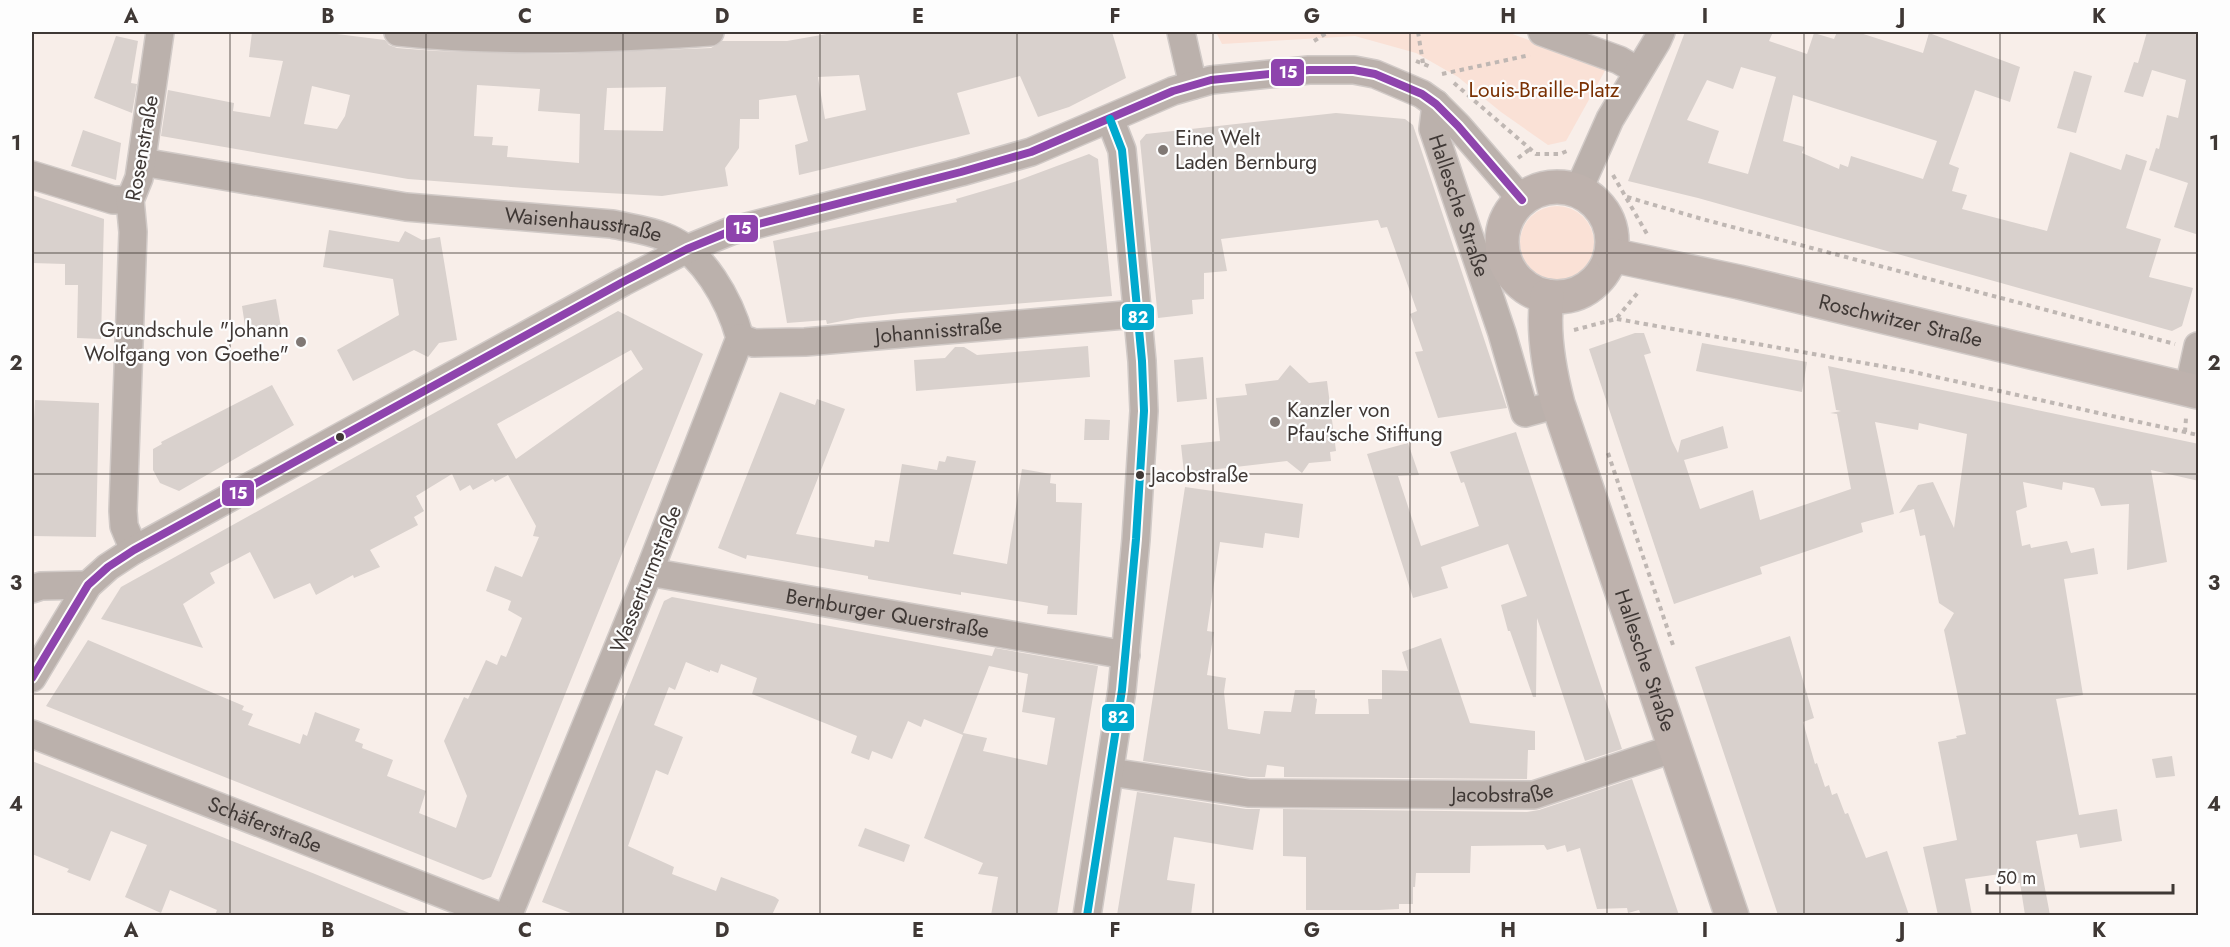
<svg xmlns="http://www.w3.org/2000/svg" width="2230" height="947" font-family="Jost,sans-serif">
  <rect width="100%" height="100%" fill="#f8eee9"/>
  <g fill="#fae1d6">
    <polygon points="1216,32 1507,32 1606,69 1566,141 1548,145 1501,112 1458,77 1416,53 1355,36 1222,44"/>
    <circle cx="1557" cy="243" r="37"/>
  </g>
  <g fill="#d9d1cd" fill-rule="evenodd">
    <path d="M252,32H321L385,40L389,45L397,48L436,51L554,54L711,48L722,41H787L838,32H1112L1126,78L1069,107L1038,117L1020,76L957,93L970,134L799,175L795,145L808,141L796,95L759,100V119H740L739,148L725,168L728,186L662,196L552,190L408,179L161,136L168,90L234,103L233,111L270,117L283,61L249,57ZM859,75L866,110L825,119L818,77ZM477,85L540,89L538,111L580,114L579,163L507,157L508,146L492,145L493,137L474,136ZM312,86L350,95L345,116L337,129L304,124ZM666,87L663,131L604,130L607,88Z"/>
    <path d="M1685,32H1773L1769,41L1807,54L1814,33L1834,39L1837,32H1857L1923,53L1929,33L2020,67L2010,102L1975,90L1949,164L1959,168L1952,191L1967,195L1962,209L2047,231L2070,152L2121,170L2126,154L2147,161L2126,228L2161,239L2149,277L2193,288L2182,326L2172,331L1698,198L1628,181ZM1741,67L1776,77L1748,174L1708,163L1719,131L1687,120L1707,80L1733,89ZM1793,95L1937,141L1923,179L1851,156L1848,167L1840,164L1839,169L1802,153L1804,147L1783,141Z"/>
    <polygon points="2147,32 2185,32 2199,35 2199,235 2174,227 2188,183 2149,170 2156,148 2159,149 2167,115 2178,118 2186,80 2152,70 2143,97 2124,92 2134,62 2138,63"/>
    <polygon points="116,36 138,41 131,83 137,84 132,113 94,98"/>
    <polygon points="2074,71 2092,76 2076,133 2057,128"/>
    <polygon points="1336,113 1405,119 1413,125 1507,408 1438,418 1415,352 1423,351 1410,314 1417,311 1387,227 1381,228 1378,220 1221,239 1227,271 1204,273 1204,299 1192,300 1193,314 1158,318 1140,141 1146,134"/>
    <polygon points="83,130 121,143 116,180 71,166"/>
    <polygon points="1089,154 1098,159 1112,296 901,313 857,318 827,324 826,320 787,323 773,241 957,202 956,199 1014,182"/>
    <polygon points="32,195 104,219 101,339 77,338 78,285 65,285 65,264 32,263"/>
    <polygon points="329,230 399,242 405,231 422,240 440,237 457,340 439,343 428,357 414,350 353,381 337,350 399,315 393,279 323,267"/>
    <polygon points="276,299 282,333 247,339 242,306"/>
    <path d="M618,311L703,354L491,877L483,880L46,706L88,640L244,706L242,710L253,714L248,725L300,744L303,734L307,736L315,712L360,729L355,741L363,744L362,748L393,760L387,776L426,791L419,813L456,828L467,796L444,741L464,697L468,699L486,660L497,665L501,655L506,657L522,618L508,610L511,601L486,591L495,566L522,577L539,537L533,536L536,526L508,475L495,482L493,479L473,490L470,485L460,491L452,474L416,496L424,511L414,517L418,525L370,550L380,567L354,578L353,575L316,595L310,583L274,599L250,552L210,573L215,583L183,604L203,648L101,619L121,587ZM631,350L643,369L516,459L497,424Z"/>
    <polygon points="1635,333 1644,333 1651,353 1644,355 1672,441 1678,453 1681,440 1723,426 1728,448 1684,460 1700,509 1753,490 1760,520 1851,489 1837,414 1830,413 1841,411 1836,410 1828,366 2199,444 2199,481 2151,470 2167,562 2127,570 2129,504 2101,506 2094,488 2063,482 2062,490 2023,482 2027,507 2016,511 2022,546 2030,544 2031,548 2067,541 2071,553 2094,548 2098,574 2064,579 2083,695 2056,699 2079,815 2117,809 2122,841 2080,848 2077,834 2036,841 2050,915 2025,915 2020,883 2016,883 2014,872 1965,879 1972,915 1938,915 1923,847 1957,840 1938,742 1957,738 1956,736 1966,734 1944,630 1954,613 1939,603 1925,535 1920,536 1914,509 1899,513 1918,485 1933,482 1954,528 1967,434 1919,423 1918,430 1875,422 1894,514 1861,523 1863,532 1760,567 1762,574 1674,604 1589,349"/>
    <polygon points="1702,343 1807,362 1802,392 1696,371"/>
    <polygon points="1088,346 1090,377 916,391 914,360 945,358 955,347 964,347 977,355"/>
    <polygon points="1203,357 1207,399 1177,402 1174,360"/>
    <polygon points="1290,365 1309,383 1327,381 1336,451 1330,452 1331,461 1309,463 1302,473 1287,461 1184,473 1181,445 1220,441 1216,398 1247,395 1245,384 1278,380"/>
    <polygon points="272,385 294,425 179,491 160,483 153,470 153,449 162,444 161,442"/>
    <polygon points="780,392 815,405 817,399 845,409 796,534 874,547 875,540 889,542 902,464 937,470 939,461 945,462 947,456 976,461 953,554 1007,564 1022,469 1051,474 1050,483 1056,484 1056,502 1082,503 1077,615 1047,614 1048,606 961,592 961,595 868,579 868,576 747,555 746,559 718,548"/>
    <polygon points="35,400 99,403 96,537 32,536 32,440 33,440"/>
    <polygon points="1085,419 1110,420 1109,440 1084,440"/>
    <polygon points="1516,432 1622,749 1585,761 1537,618 1536,697 1533,697 1510,631 1508,631 1501,605 1527,596 1508,544 1441,567 1448,588 1413,598 1367,454 1408,443 1419,475 1398,476 1421,546 1479,526 1464,482 1461,483 1450,452"/>
    <polygon points="1185,487 1303,504 1299,538 1265,533 1263,548 1220,542 1207,631 1214,632 1207,675 1226,678 1224,692 1228,729 1260,734 1264,711 1291,712 1295,690 1315,690 1315,698 1317,699 1315,714 1369,714 1368,699 1382,699 1382,670 1408,671 1402,652 1441,638 1470,723 1535,731 1535,750 1528,750 1527,779 1284,777 1284,767 1267,765 1265,777 1249,777 1143,761"/>
    <path d="M672,597L992,656L995,648L1098,666L1057,915H991L998,877L978,874L983,863L924,838L963,735L924,719L921,727L908,721L892,759L872,751L869,760L851,753L857,736L752,694L757,678L721,664L718,673L710,670V672L686,662L675,690L669,687L654,725L683,737L668,775L656,770L628,846L674,867L672,874L716,891L721,877L775,897L779,900L772,915H576L542,902L664,601ZM989,666L1028,674L1022,712L1055,718L1047,765L983,751L987,738L963,733Z"/>
    <polygon points="1790,636 1814,718 1803,722 1815,764 1817,763 1825,787 1829,785 1832,795 1837,793 1845,814 1848,813 1866,858 1887,851 1909,915 1778,915 1695,667"/>
    <polygon points="2172,756 2175,776 2156,778 2152,759"/>
    <polygon points="32,761 315,874 414,915 215,915 217,910 170,890 161,913 125,897 147,845 111,831 90,881 67,872 69,869 32,854"/>
    <polygon points="1632,779 1679,915 1641,915 1639,910 1628,913 1627,908 1597,909 1580,848 1567,852 1565,845 1547,850 1544,845 1471,846 1470,873 1416,873 1415,887 1413,887 1413,904 1399,904 1399,909 1379,910 1306,910 1306,857 1283,856 1283,809 1527,812 1539,810"/>
    <polygon points="1137,792 1246,809 1260,809 1253,850 1174,837 1167,880 1195,884 1191,915 1117,915"/>
    <polygon points="865,828 910,845 904,862 858,846"/>
  </g>
  <g fill="none" stroke-linecap="round" stroke-linejoin="round">
    <g stroke="#d1cac7" stroke-width="30">
      <g id="minor">
        <path d="M398,32C502,43 606,39 710,32"/>
        <polyline points="1181,32 1193,85"/>
        <polyline points="1542,32 1619,60 1638,71"/>
        <path id="s1" d="M1436,104L1433,129L1502,333L1525,413L1558,404"/>
        <path id="s2" d="M142,162L406,207L612,224C630,228 648,230 665,237C703,251 730,301 740,338L649,572L508,916"/>
        <polyline points="32,175 113,200 130,200"/>
        <polyline points="1578,191 1610,119 1657,41 1661,32"/>
        <path id="s3" d="M740,338L754,343L805,342L1137,314"/>
        <polyline points="2188,391 2198,346"/>
        <polyline points="134,550 124,526 123,511 133,232 130,200 139,178 160,32"/>
        <path id="s4" d="M649,572L1126,655"/>
        <polyline points="32,589 41,586 88,585"/>
        <polyline points="32,678 88,585 108,567 134,550 623,282 687,249 731,231 961,172 1031,152 1173,91 1211,80 1309,70 1354,70 1375,74 1422,94 1436,104 1458,126 1522,200"/>
        <path id="s5" d="M32,734L499,916"/>
        <path id="s6" d="M1110,772L1248,793L1534,795L1675,748"/>
        <polyline points="1087,916 1122,690 1136,539 1144,411 1142,361 1122,150 1110,119"/>
      </g>
    </g>
    <g stroke="#d1cac7" stroke-width="36">
      <g id="major">
        <circle cx="1557" cy="242" r="55"/>
        <path id="s7" d="M1611,255L1739,282L2198,392"/>
        <path id="s8" d="M1547,296C1542,332 1549,370 1558,404L1732,916"/>
      </g>
    </g>
    <g stroke="#bfb7b3" stroke-width="4" stroke-dasharray="4.5 4.5" stroke-linecap="butt">
      <polyline points="1418,32 1423,63"/>
      <polyline points="1314,41 1328,32"/>
      <polyline points="1416,61 1431,67"/>
      <polyline points="1442,74 1530,55"/>
      <polyline points="1454,83 1536,154 1560,154 1567,151"/>
      <polyline points="1518,158 1530,149"/>
      <polyline points="1613,175 1647,234"/>
      <polyline points="1627,197 1702,219 2175,344"/>
      <polyline points="1617,319 1909,371 2198,435"/>
      <polyline points="1574,330 1616,319 1640,290"/>
      <polyline points="2185,432 2186,418"/>
      <polyline points="1608,453 1674,648"/>
    </g>
    <use href="#minor" stroke="#bbb1ac" stroke-width="27"/>
    <use href="#major" stroke="#beb2ad" stroke-width="33"/>
    <g stroke="#fdfdfd" stroke-width="12">
      <polyline id="bus-1" points="32,678 88,585 108,567 134,550 623,282 687,249 731,231 961,172 1031,152 1173,91 1211,80 1309,70 1354,70 1375,74 1422,94 1436,104 1458,126 1522,200"/>
    </g>
    <g stroke="#fdfdfd" stroke-width="12">
      <polyline id="bus-2" points="1087,916 1122,690 1136,539 1144,411 1142,361 1122,150 1110,119"/>
    </g>
    <use href="#bus-1" stroke="#8e44ad" stroke-width="8"/>
    <use href="#bus-2" stroke="#00a9ce" stroke-width="8"/>
  </g>
  <path fill="none" stroke="#3f3835" stroke-width="1.5" stroke-opacity="0.55" d="M230,32V916M426,32V916M623,32V916M820,32V916M1017,32V916M1213,32V916M1410,32V916M1607,32V916M1804,32V916M2000,32V916M32,253H2198M32,474H2198M32,694H2198"/>
  <g fill="#807874" stroke="#fdfdfd" stroke-width="2">
    <circle cx="1163" cy="150" r="6"/>
    <circle cx="301" cy="342" r="6"/>
    <circle cx="1275" cy="422" r="6"/>
  </g>
  <g fill="#3f3835" stroke="#fdfdfd" stroke-width="2">
    <circle cx="340" cy="437" r="5"/>
    <circle cx="1140" cy="475" r="5"/>
  </g>
  <g text-anchor="middle" stroke-width="4.5" stroke-linejoin="round" paint-order="stroke">
    <g font-size="20" fill="#3f3835" stroke="#fdfdfd" text-anchor="start">
      <text x="1151" y="482">Jacobstraße</text>
    </g>
    <g font-size="21" fill="#793002" stroke="#fdfdfd">
      <text x="1544" y="97">Louis-Braille-Platz</text>
    </g>
    <g font-size="21" fill="#3f3835" stroke="#fdfdfd" text-anchor="start">
      <text x="1175" y="145">Eine Welt<tspan x="1175" dy="24">Laden Bernburg</tspan></text>
      <text x="289" y="337" text-anchor="end">Grundschule "Johann<tspan x="289" dy="24">Wolfgang von Goethe"</tspan></text>
      <text x="1287" y="417">Kanzler von<tspan x="1287" dy="24">Pfau'sche Stiftung</tspan></text>
    </g>
    <g font-size="21" fill="#3f3835" stroke="#fdfdfd">
      <text transform="translate(142 148) rotate(-80)" y="7">Rosenstraße</text>
      <text dy="7" stroke="none"><textPath href="#s1" startOffset="106">Hallesche Straße</textPath></text>
      <text dy="7" stroke="none"><textPath href="#s2" startOffset="446">Waisenhausstraße</textPath></text>
      <text dy="7" stroke="none"><textPath href="#s7" startOffset="297">Roschwitzer Straße</textPath></text>
      <text dy="7" stroke="none"><textPath href="#s3" startOffset="200">Johannisstraße</textPath></text>
      <text transform="translate(646 579) rotate(-68)" y="7">Wasserturmstraße</text>
      <text dy="7" stroke="none"><textPath href="#s4" startOffset="242">Bernburger Querstraße</textPath></text>
      <text dy="7" stroke="none"><textPath href="#s8" startOffset="380">Hallesche Straße</textPath></text>
      <text dy="7" stroke="none"><textPath href="#s6" startOffset="394">Jacobstraße</textPath></text>
      <text dy="7" stroke="none"><textPath href="#s5" startOffset="250">Schäferstraße</textPath></text>
    </g>
  </g>
  <g stroke="#fdfdfd" stroke-width="2">
    <rect x="1270" y="58" width="35" height="29" rx="6" fill="#8e44ad"/>
    <rect x="725" y="214" width="34" height="29" rx="6" fill="#8e44ad"/>
    <rect x="1121" y="303" width="34" height="28" rx="6" fill="#00a9ce"/>
    <rect x="221" y="479" width="34" height="28" rx="6" fill="#8e44ad"/>
    <rect x="1101" y="703" width="34" height="29" rx="6" fill="#00a9ce"/>
  </g>
  <g font-size="16" text-anchor="middle" font-weight="bold" fill="#fff">
    <text x="1288" y="78">15</text>
    <text x="742" y="234">15</text>
    <text x="1138" y="323">82</text>
    <text x="238" y="499">15</text>
    <text x="1118" y="723">82</text>
  </g>
  <rect width="2230" height="947" fill="none" stroke="#fdfdfd" stroke-width="66"/>
  <path d="M1987 884v9h186v-9" fill="none" stroke="#3f3835" stroke-width="3"/>
  <text x="1996" y="884" font-size="18" fill="#3f3835" stroke="#fdfdfd" stroke-width="4.5" paint-order="stroke">50 m</text>
  <rect x="33" y="33" width="2164" height="881" fill="none" stroke="#3f3835" stroke-width="2"/>
  <g font-size="20" text-anchor="middle" font-weight="bold" fill="#3f3835">
    <text x="131" y="23">A</text>
    <text x="328" y="23">B</text>
    <text x="525" y="23">C</text>
    <text x="722" y="23">D</text>
    <text x="918" y="23">E</text>
    <text x="1115" y="23">F</text>
    <text x="1312" y="23">G</text>
    <text x="1508" y="23">H</text>
    <text x="1705" y="23">I</text>
    <text x="1902" y="23">J</text>
    <text x="2099" y="23">K</text>
    <text x="16" y="150">1</text>
    <text x="2214" y="150">1</text>
    <text x="16" y="370">2</text>
    <text x="2214" y="370">2</text>
    <text x="16" y="590">3</text>
    <text x="2214" y="590">3</text>
    <text x="16" y="811">4</text>
    <text x="2214" y="811">4</text>
    <text x="131" y="937">A</text>
    <text x="328" y="937">B</text>
    <text x="525" y="937">C</text>
    <text x="722" y="937">D</text>
    <text x="918" y="937">E</text>
    <text x="1115" y="937">F</text>
    <text x="1312" y="937">G</text>
    <text x="1508" y="937">H</text>
    <text x="1705" y="937">I</text>
    <text x="1902" y="937">J</text>
    <text x="2099" y="937">K</text>
  </g>
</svg>
